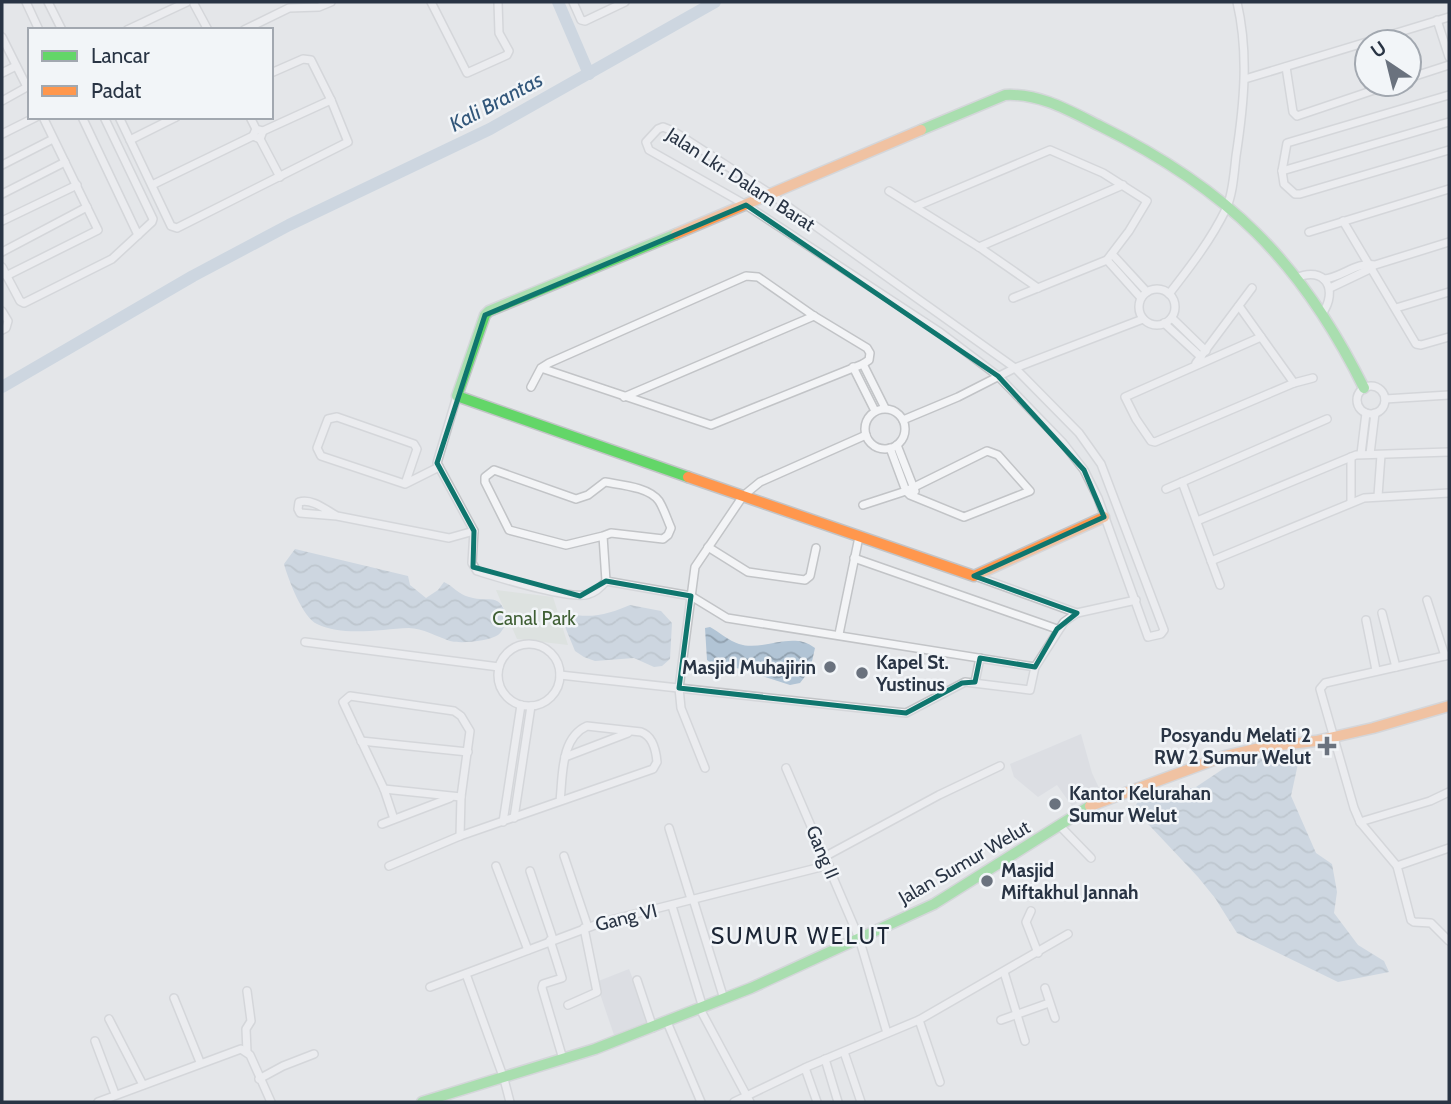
<svg xmlns="http://www.w3.org/2000/svg" width="1451" height="1104" font-family="Cabin,sans-serif">
  <defs>
    <pattern id="water-waves" width="16" height="10" patternUnits="userSpaceOnUse" patternTransform="scale(1.75)"><rect width="16" height="10" fill="#b1c4d5"/><path d="M0 5q4-4 8 0t8 0" fill="none" stroke="#90a0ae"/></pattern>
  </defs>
  <rect width="100%" height="100%" fill="#e4e6e9"/>
  <g fill="#d2d6dc">
    <polygon points="1081,734 1092,773 1100,790 1072,806 1057,785 1038,797 1014,777 1010,764"/>
    <polygon points="629,969 649,1021 614,1035 596,982"/>
  </g>
  <polygon fill="#d5ddd4" points="496,590 553,597 568,645 517,639"/>
  <g fill="url(#water-waves)">
    <path d="M295,549L408,576L410,585L426,598L438,590L444,582C453,586 458,594 469,597C491,604 500,589 508,622C505,625 502,632 498,635C489,641 461,644 450,641C438,637 422,628 409,628C380,629 344,637 317,624C303,618 288,579 284,564Z"/>
    <path d="M630,605L661,611L672,623L670,659L662,666L654,667L634,658L595,661L584,657L575,651L561,617L569,613C589,620 612,613 630,605Z"/>
    <path d="M710,627C719,632 729,641 739,644C763,652 792,630 815,648L810,670L800,683L790,685L727,665H714L707,660L705,628Z"/>
    <polygon points="1271,757 1299,759 1291,796 1316,853 1332,864 1337,892 1334,913 1358,945 1384,961 1389,972 1338,982 1237,933 1215,898 1198,877 1134,809 1138,801 1196,787 1223,769 1244,760"/>
  </g>
  <g fill="none" stroke-linecap="round" stroke-linejoin="round">
    <g stroke="#b1c4d5" stroke-width="12">
      <polyline points="558,2 589,74"/>
      <polyline points="2,387 193,276 289,225 490,129 715,2"/>
    </g>
    <g stroke="#c2c4c7" stroke-width="10">
      <g id="street">
        <polyline points="26,2 39,30"/>
        <polyline points="48,2 62,30"/>
        <polyline points="431,2 467,73 507,55 509,51 499,33 498,2"/>
        <polyline points="573,2 581,20 585,21 625,2"/>
        <polyline points="194,4 208,30"/>
        <polyline points="1437,20 1449,57"/>
        <polyline points="127,30 187,2"/>
        <polyline points="244,30 289,8 319,7 331,2"/>
        <polyline points="2,37 27,87 2,101"/>
        <polyline points="1286,67 1293,112 1297,116 1392,84"/>
        <polyline points="2,73 16,66"/>
        <polyline points="1409,78 1449,65"/>
        <polyline points="1245,79 1449,17"/>
        <polyline points="1449,95 1287,143 1282,171 1284,184 1295,194 1300,194 1449,150"/>
        <polyline points="82,117 138,235"/>
        <polyline points="119,117 171,226 177,228 348,142 331,100 311,60 303,59 271,73"/>
        <polyline points="250,117 256,129 263,131 260,139 253,136 256,129"/>
        <polygon points="663,127 673,131 769,193 1015,368 1079,433 1101,464 1164,630 1161,634 1148,637 1098,498 1084,470 1063,443 998,376 941,333 746,205 649,150 646,142 658,129"/>
        <polyline points="263,131 331,100"/>
        <polyline points="2,134 36,117"/>
        <polyline points="260,139 280,177"/>
        <polyline points="130,140 176,117"/>
        <polyline points="2,165 53,139"/>
        <polyline points="1282,171 1449,122"/>
        <polyline points="152,185 253,136"/>
        <polyline points="889,191 979,247 1038,288"/>
        <polyline points="2,194 65,162"/>
        <polyline points="917,206 1050,150 1103,173 1147,201 1129,231 1107,260 1013,298"/>
        <polyline points="2,221 77,185"/>
        <polyline points="1343,221 1416,344 1421,345 1449,337"/>
        <polyline points="1309,232 1449,189"/>
        <polyline points="979,247 1123,185"/>
        <polyline points="2,252 87,207"/>
        <polyline points="1112,254 1147,292"/>
        <polyline points="1107,260 1141,298"/>
        <polyline points="2,267 20,301 24,303 112,259 152,222 153,219 104,117"/>
        <polyline points="6,276 98,230 43,117"/>
        <path d="M1296,278C1325,265 1339,290 1322,314"/>
        <path d="M1324,279C1341,278 1357,261 1375,265L1449,242"/>
        <polyline points="1330,288 1372,268"/>
        <circle cx="1157" cy="307" r="18"/>
        <path d="M1169,294C1190,267 1211,240 1226,209C1233,194 1234,173 1236,156C1244,104 1249,54 1237,2"/>
        <polyline points="1239,306 1294,383"/>
        <polyline points="1396,308 1449,292"/>
        <polyline points="2,311 8,321 6,328 2,330"/>
        <polyline points="1172,318 1206,351"/>
        <polyline points="1164,323 1201,357"/>
        <polyline points="1261,337 1125,397 1136,419 1151,441 1155,442 1294,383 1313,378"/>
        <polyline points="1196,363 1252,288"/>
        <polyline points="863,364 885,408"/>
        <polyline points="853,367 875,411"/>
        <circle cx="1371" cy="400" r="14"/>
        <polyline points="531,387 541,368 549,363 746,276 758,277 814,316 867,348 870,353 869,360 863,364 711,425 541,368"/>
        <path d="M457,396L437,463L474,531L472,563L477,571C497,577 573,601 589,594C596,592 602,586 606,581L603,536L611,533L663,539L668,535L671,528C667,519 664,509 659,501C649,487 621,485 605,482L588,495L576,499L494,470L485,477V482L509,530L566,545L603,536"/>
        <polyline points="624,397 814,316"/>
        <polyline points="1385,399 1449,395"/>
        <circle cx="885" cy="429" r="20"/>
        <polyline points="903,420 958,397 1015,368 1143,319"/>
        <polyline points="897,445 915,491"/>
        <polyline points="1361,454 1366,413"/>
        <polyline points="1370,454 1375,413"/>
        <polyline points="1351,457 1351,502"/>
        <polyline points="1182,482 1220,585"/>
        <polyline points="405,484 417,449 414,444 337,417 328,419 317,448 321,456 405,484 439,467"/>
        <polyline points="1166,489 1327,419"/>
        <polyline points="1378,496 1381,455"/>
        <polyline points="863,505 906,491 987,451 998,455 1030,491 964,517 910,495 906,491 890,448"/>
        <path d="M337,516C326,510 312,498 299,502L298,509L300,513L337,516L449,538L474,531"/>
        <polyline points="1197,521 1356,455 1449,452"/>
        <polyline points="708,547 748,572 805,580 810,576 816,548"/>
        <polyline points="854,558 1057,629"/>
        <polyline points="1211,561 1364,498 1449,493"/>
        <polyline points="975,576 1077,613"/>
        <polyline points="606,581 691,596 727,618 1035,667"/>
        <polyline points="1427,600 1445,656"/>
        <polyline points="1382,613 1396,667"/>
        <polyline points="1366,620 1376,670"/>
        <polyline points="839,634 859,537"/>
        <polyline points="305,642 499,667"/>
        <circle cx="529" cy="675" r="31"/>
        <polyline points="1449,655 1325,683 1320,689 1354,808 1360,822 1397,866 1411,920 1414,922 1431,923 1449,941"/>
        <polyline points="560,675 906,713 965,682 1030,690 1035,667 1064,622 1077,613 1136,600"/>
        <polyline points="975,682 980,658"/>
        <polyline points="361,741 468,752"/>
        <polyline points="565,757 628,733"/>
        <polyline points="705,768 681,708 679,688 695,567 743,496 760,482 866,435"/>
        <polyline points="786,768 859,938 887,1033"/>
        <polyline points="384,789 461,797"/>
        <polyline points="514,818 531,706"/>
        <polyline points="394,819 384,789 343,702 350,696 454,711 461,716 470,731 461,797 460,836"/>
        <polyline points="503,822 521,705"/>
        <polyline points="1360,822 1430,801 1449,792"/>
        <polyline points="382,824 450,798"/>
        <polyline points="1059,825 1091,858"/>
        <polyline points="669,828 691,899"/>
        <polyline points="564,856 588,927"/>
        <polyline points="826,856 939,795 1000,766"/>
        <path d="M389,866L460,836L653,769L657,762C656,751 653,736 641,732L587,726C560,738 563,776 560,801"/>
        <polyline points="496,866 528,950"/>
        <polyline points="1397,866 1449,848"/>
        <polyline points="530,871 553,939"/>
        <polyline points="693,899 724,999"/>
        <polyline points="672,906 703,1008"/>
        <polyline points="1031,911 1026,922 1038,953"/>
        <polyline points="550,940 562,978 543,984 542,988 563,1059"/>
        <polyline points="1004,972 1025,1041"/>
        <polyline points="466,974 504,1079 510,1102"/>
        <polyline points="637,980 653,1028"/>
        <polyline points="430,987 603,922 829,865"/>
        <polyline points="1045,988 1055,1018"/>
        <polyline points="247,991 251,1021 246,1029 247,1052"/>
        <polyline points="174,998 200,1062"/>
        <polyline points="568,1005 597,992 584,928"/>
        <polyline points="700,1009 750,1102"/>
        <polyline points="109,1019 143,1085"/>
        <polyline points="919,1020 940,1082"/>
        <polyline points="1001,1020 1049,1003"/>
        <polyline points="667,1022 701,1102"/>
        <polyline points="95,1041 115,1094"/>
        <polyline points="844,1052 861,1102"/>
        <polyline points="825,1059 838,1102"/>
        <polyline points="805,1068 817,1102"/>
        <polyline points="259,1079 283,1066 314,1054"/>
        <polyline points="98,1102 241,1049 250,1055 271,1102"/>
        <polyline points="734,1102 809,1066 919,1020 1068,934"/>
      </g>
    </g>
    <g stroke="#c2c4c7" stroke-width="13">
      <g id="fast">
        <path d="M921,130L1005,95C1040,93 1070,111 1100,126C1228,189 1301,261 1364,388"/>
        <polyline points="676,234 489,311 485,315 457,396 688,477"/>
        <polyline points="422,1102 595,1049 751,988 934,904 1090,806"/>
      </g>
    </g>
    <g stroke="#c2c4c7" stroke-width="13">
      <g id="slow">
        <polyline points="676,234 921,130"/>
        <polyline points="688,477 974,576 1104,517"/>
        <polyline points="1090,806 1225,756 1263,747 1316,741 1373,728 1449,706"/>
      </g>
    </g>
    <use href="#street" stroke="#f3f4f6" stroke-width="7"/>
    <use href="#fast" stroke="#63d668" stroke-width="10"/>
    <use href="#slow" stroke="#ff974d" stroke-width="10"/>
  </g>
  <path d="M0 0H1451V1104H0ZM746,205L998,376L1084,470L1104,517L974,576L1077,613L1057,629L1035,667L980,658L975,682L962,683L906,713L679,688L691,596L606,581L580,596L473,567L474,531L437,463L485,315Z" fill="#e4e6e9" fill-opacity=".55" fill-rule="evenodd"/>
  <path fill="none" stroke="#0f766e" stroke-width="5" stroke-linejoin="round" d="M746,205L998,376L1084,470L1104,517L974,576L1077,613L1057,629L1035,667L980,658L975,682L962,683L906,713L679,688L691,596L606,581L580,596L473,567L474,531L437,463L485,315Z"/>
  <g fill="#6a727e" stroke="#f2f5f8" stroke-width="2.5">
    <circle cx="830" cy="667" r="7"/>
    <circle cx="862" cy="673" r="7"/>
    <path d="M1323.5 735.5h7v7h7v7h-7v7h-7v-7h-7v-7h7z"/>
    <circle cx="1055" cy="804" r="7"/>
    <circle cx="987" cy="881" r="7"/>
  </g>
  <g text-anchor="middle" stroke-width="5" stroke-linejoin="round" paint-order="stroke">
    <g font-size="19" fill="#293444" stroke="#f2f5f8">
      <text transform="translate(741 179) rotate(33)" y="7">Jalan Lkr. Dalam Barat</text>
      <text transform="translate(823 852) rotate(67)" y="7">Gang II</text>
      <text transform="translate(964 862) rotate(-30)" y="7">Jalan Sumur Welut</text>
      <text transform="translate(626 917) rotate(-14)" y="7">Gang VI</text>
    </g>
    <g font-size="19" fill="#406035" stroke="#f2f5f8">
      <text x="534" y="625">Canal Park</text>
    </g>
    <g font-size="19" font-weight="bold" fill="#293444" stroke="#f2f5f8" text-anchor="start">
      <text x="876" y="669">Kapel St.<tspan x="876" dy="22">Yustinus</tspan></text>
      <text x="816" y="674" text-anchor="end">Masjid Muhajirin</text>
      <text x="1311" y="742" text-anchor="end">Posyandu Melati 2<tspan x="1311" dy="22">RW 2 Sumur Welut</tspan></text>
      <text x="1069" y="800">Kantor Kelurahan<tspan x="1069" dy="22">Sumur Welut</tspan></text>
      <text x="1001" y="877">Masjid<tspan x="1001" dy="22">Miftakhul Jannah</tspan></text>
    </g>
    <g font-size="21" font-style="italic" fill="#31567a" stroke="#f2f5f8">
      <text transform="translate(496 102) rotate(-28)" y="7">Kali Brantas</text>
    </g>
    <g font-size="23" letter-spacing="2" fill="#1b2535" stroke="#f2f5f8">
      <text x="801" y="944">SUMUR WELUT</text>
    </g>
  </g>
  <rect width="1451" height="1104" fill="none" stroke="#293444" stroke-width="7"/>
  <rect x="28" y="28" width="245" height="91" fill="#f2f5f8" stroke="#a2a8b0" stroke-width="2"/>
  <rect x="42" y="51" width="35" height="10" fill="#63d668" stroke="#a2a8b0" stroke-width="2"/>
  <text x="91" y="63" font-size="21" fill="#293444">Lancar</text>
  <rect x="42" y="86" width="35" height="10" fill="#ff974d" stroke="#a2a8b0" stroke-width="2"/>
  <text x="91" y="98" font-size="21" fill="#293444">Padat</text>
  <g transform="translate(1388 63) rotate(325)"><circle r="33" fill="#f2f5f8" stroke="#a2a8b0" stroke-width="2"/>
  <path d="M0-5L12 26L0 18L-12 26Z" fill="#6a727e"/>
  <text y="-10" font-size="19" font-weight="bold" text-anchor="middle" fill="#293444">U</text>
  </g>
</svg>
